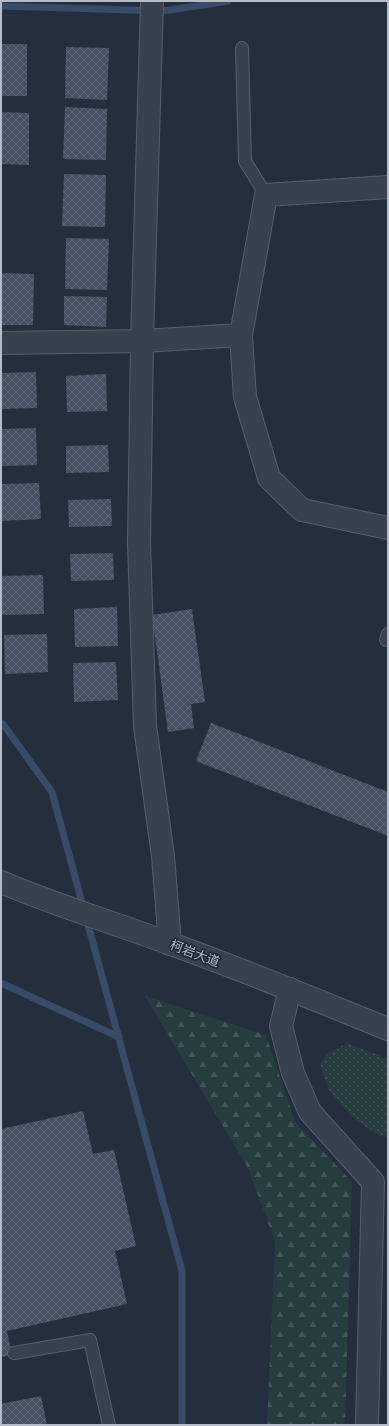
<svg xmlns="http://www.w3.org/2000/svg" width="389" height="1426" font-family="'Work Sans','Noto Sans SC',sans-serif">
  <defs>
    <pattern id="grass-dots" width="8" height="8" patternUnits="userSpaceOnUse"><rect width="8" height="8" fill="#263c3f"/><path d="M2 2h.1M6 6h.1" fill="none" stroke="#435659" stroke-width="1.8" stroke-linecap="round"/></pattern>
    <pattern id="forest-firs" width="22" height="20" patternUnits="userSpaceOnUse"><rect width="22" height="20" fill="#263c3f"/><path d="M5 1l3.5 6h-7zM16 11l3.5 6h-7z" fill="#435659"/></pattern>
    <pattern id="building-cross-hatch" width="8" height="8" patternUnits="userSpaceOnUse"><rect width="8" height="8" fill="#455162"/><path d="M0 0l8 8M0 8l8-8" fill="none" stroke="#5d6877"/></pattern>
  </defs>
  <rect width="100%" height="100%" fill="#242f3e"/>
  <polygon fill="url(#grass-dots)" points="347,1043 388,1059 388,1137 379,1136 353,1118 328,1089 320,1064 327,1054"/>
  <polygon fill="url(#forest-firs)" points="145,996 266,1035 295,1122 352,1182 345,1425 267,1425 275,1242 249,1170"/>
  <g fill="none" stroke-linecap="round" stroke-linejoin="round">
    <g stroke="#394c67" stroke-width="7">
      <polyline points="1,6 163,11 228,1"/>
      <polyline points="1,724 3,724 52,792 182,1271 182,1425"/>
      <polyline points="1,983 119,1037"/>
    </g>
  </g>
  <g fill="url(#building-cross-hatch)">
    <rect x="1" y="44" width="26" height="52"/>
    <polygon points="66,47 109,48 107,100 65,98"/>
    <polygon points="65,107 107,109 106,160 63,159"/>
    <polygon points="1,112 29,113 29,165 1,164"/>
    <polygon points="64,174 106,175 105,227 62,226"/>
    <polygon points="66,238 109,239 107,290 65,289"/>
    <polygon points="1,273 34,274 33,325 1,325"/>
    <polygon points="64,296 107,297 106,327 64,325"/>
    <polygon points="36,372 37,408 1,409 1,373"/>
    <polygon points="106,374 107,411 67,412 66,376"/>
    <polygon points="36,428 37,465 1,466 1,429"/>
    <polygon points="108,445 109,472 66,473 66,446"/>
    <polygon points="39,483 41,519 1,521 1,484"/>
    <polygon points="111,499 112,526 69,527 68,500"/>
    <polygon points="113,553 114,580 71,581 70,554"/>
    <polygon points="43,575 44,614 2,615 1,576"/>
    <polygon points="117,607 118,646 75,647 74,609"/>
    <polygon points="192,609 205,702 191,704 194,728 168,732 152,615"/>
    <polygon points="47,634 48,672 5,674 4,635"/>
    <polygon points="116,662 118,700 74,702 73,663"/>
    <polygon points="211,723 388,792 388,836 196,761"/>
    <polygon points="83,1111 93,1154 114,1150 136,1246 115,1251 127,1304 7,1331 12,1355 1,1357 1,1129"/>
    <polygon points="41,1396 47,1425 1,1425 1,1404"/>
  </g>
  <g fill="none" stroke-linecap="round" stroke-linejoin="round">
    <g stroke="#565f6c" stroke-width="14">
      <g id="service">
        <polyline points="242,48 245,161 266,195"/>
        <polyline points="386,640 388,634"/>
        <polyline points="14,1353 90,1340 109,1425"/>
      </g>
    </g>
    <g stroke="#565f6c" stroke-width="24">
      <g id="minor">
        <polyline points="152,1 142,341 139,543 145,726 163,856 170,944"/>
        <polyline points="388,187 266,195 241,335 245,397 269,478 302,510 388,528"/>
        <polyline points="1,343 142,341 241,335"/>
        <polyline points="290,989 281,1026 293,1073 310,1112 373,1182 367,1425"/>
      </g>
    </g>
    <g stroke="#565f6c" stroke-width="24">
      <path id="tertiary" d="M1,882C57,906 115,923 171,944C244,970 316,1000 388,1029"/>
    </g>
    <use href="#service" stroke="#38414e" stroke-width="12"/>
    <use href="#minor" stroke="#38414e" stroke-width="22"/>
    <use href="#tertiary" stroke="#38414e" stroke-width="22"/>
  </g>
  <g text-anchor="middle" stroke-width="3" stroke-linejoin="round" paint-order="stroke">
    <g font-size="13" fill="#b4bcc9" stroke="#1d2633">
      <text transform="translate(195 953) rotate(21)" y="5">柯岩大道</text>
    </g>
  </g>
  <rect width="389" height="1426" fill="none" stroke="#b4bcc9" stroke-width="4"/>
</svg>
